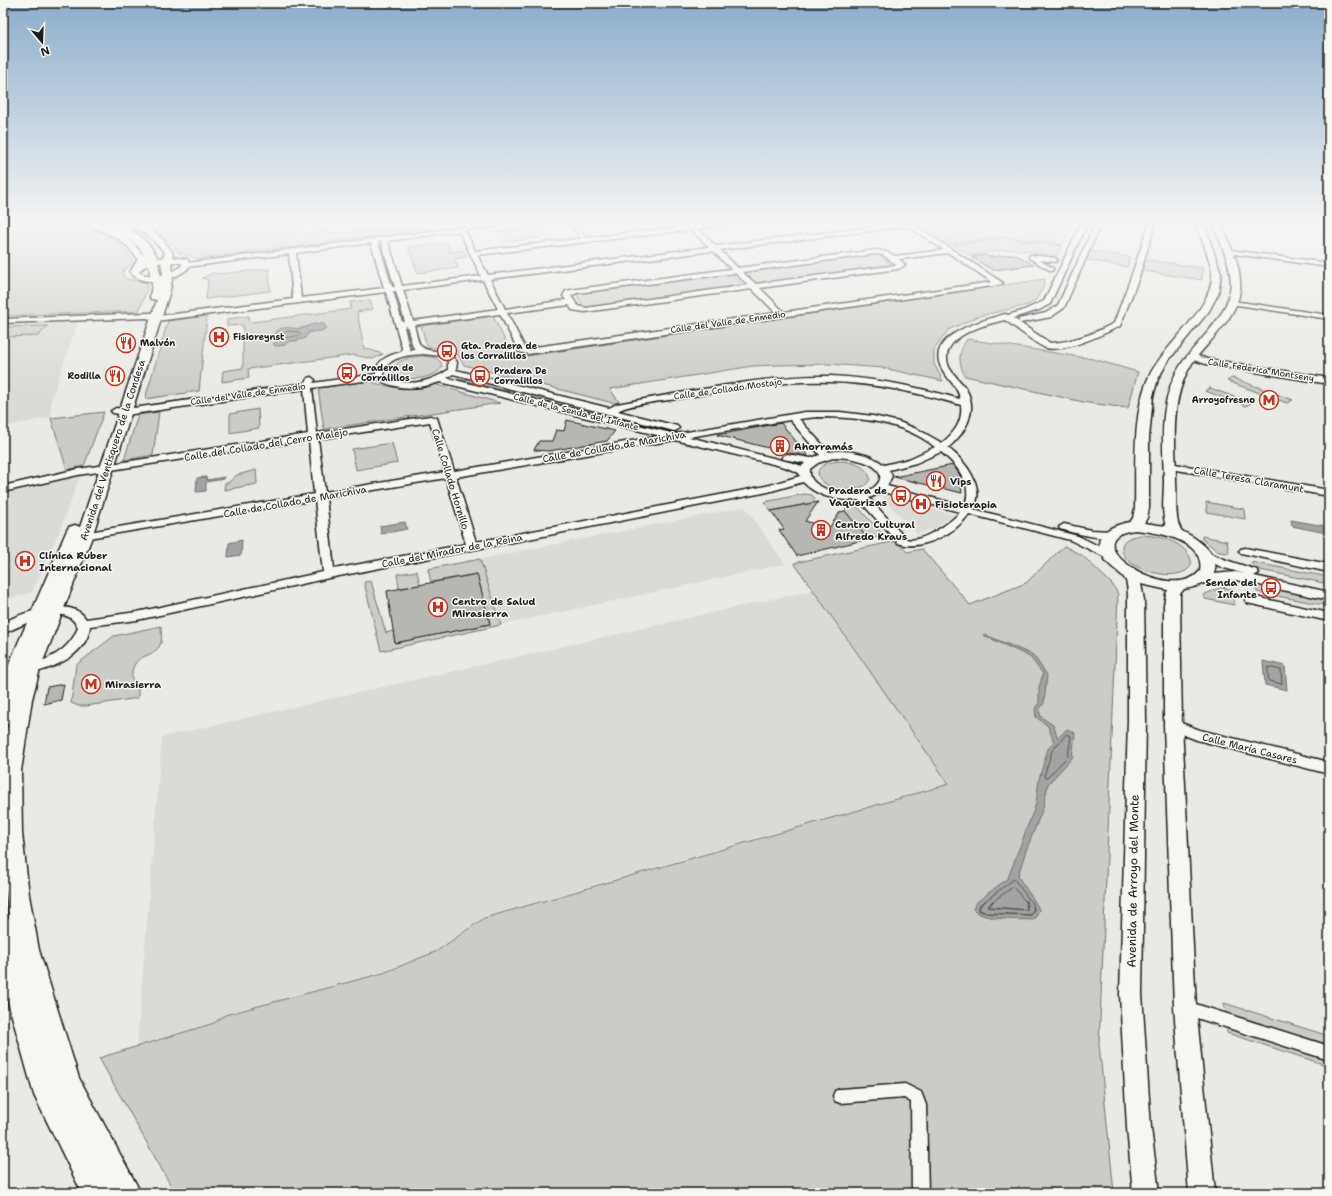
<svg xmlns="http://www.w3.org/2000/svg" width="1332" height="1196" font-family="'Shantell Sans',sans-serif">
  <rect width="100%" height="100%" fill="#e9e9e5"/>
  <filter id="ink" filterUnits="userSpaceOnUse"><feTurbulence type="fractalNoise" baseFrequency=".025" numOctaves="2"/><feDisplacementMap in="SourceGraphic" scale="8" xChannelSelector="R" yChannelSelector="G"/><feConvolveMatrix kernelMatrix="1 2 1 2 8 2 1 2 1" color-interpolation-filters="sRGB"/></filter>
  <g filter="url(#ink)">
    <g fill="#dadad6">
      <polygon points="303,224 459,224 460,226 385,232 301,234"/>
      <polygon points="78,322 51,400 51,417 3,427 3,325"/>
      <polygon points="80,476 60,530 32,592 3,601 3,494"/>
      <polygon points="885,496 954,515 935,528 917,534 883,498"/>
      <polygon points="745,507 785,564 501,625 480,559"/>
      <polygon points="812,590 949,783 485,916 437,950 381,972 224,1015 215,1022 137,1045 162,737"/>
    </g>
    <g fill="#cbcbc7" stroke="#747472" fill-rule="evenodd">
      <path d="M3,224C44,224 92,215 123,248C127,252 131,256 133,262L123,271V275L126,279L147,283V289L139,311L3,316Z"/>
      <polygon points="144,224 303,224 301,233 385,232 429,228 430,229 198,259 179,253 171,243 154,229"/>
      <polygon points="944,224 1073,224 1062,245 1008,237 951,244 924,226"/>
      <polygon points="540,227 547,237 503,242 497,232"/>
      <polygon points="1007,238 1062,246 1057,256 1014,249 969,255 953,245"/>
      <polygon points="446,243 451,252 463,250 467,257 454,259 458,268 418,273 408,247"/>
      <polygon points="1090,251 1130,257 1127,267 1087,260"/>
      <polygon points="878,254 893,266 756,284 744,272"/>
      <polygon points="1140,259 1203,268 1202,280 1136,270"/>
      <polygon points="269,269 270,291 206,299 208,280 202,278 213,273 219,274"/>
      <polygon points="731,274 744,286 586,308 584,307 576,294"/>
      <polygon points="1045,279 1043,288 1035,301 1028,305 979,316 948,330 934,350 934,364 943,381 883,368 827,364 777,365 753,366 610,389 619,402 613,403 464,365 458,355 451,352 427,346 421,326 493,316 514,358"/>
      <path d="M370,300L373,309L357,312L364,348L383,354L373,359L353,355L248,369L249,378L222,382L223,371L243,368V325L227,326V319L249,316V321L252,322L351,309L350,302ZM314,324H324L297,341H289L285,345L278,346L280,338L276,332C285,326 292,330 301,328C305,328 310,325 314,324Z"/>
      <polygon points="207,316 199,391 145,399 168,321"/>
      <polygon points="48,326 38,336 3,337 3,327"/>
      <path d="M967,339L1093,359L1138,372L1128,408L1088,403L965,376C958,362 958,353 967,339Z"/>
      <path d="M420,356C428,357 442,356 442,367C433,380 407,382 394,373L393,369C397,359 410,358 420,356Z"/>
      <polygon points="460,377 640,423 638,425 458,379"/>
      <polygon points="1232,378 1233,378 1293,400 1287,403 1227,381"/>
      <polygon points="370,381 378,384 403,389 434,384 500,403 324,429 318,388"/>
      <polygon points="303,382 302,384 136,409 136,407"/>
      <polygon points="1210,388 1251,403 1246,406 1205,391"/>
      <polygon points="258,409 259,428 230,433 230,414"/>
      <polygon points="104,412 84,466 67,470 51,418"/>
      <polygon points="159,412 153,455 124,460 138,415"/>
      <polygon points="392,443 397,463 356,470 352,449"/>
      <path d="M843,461C854,463 866,465 870,478C868,485 862,488 854,489C823,495 797,463 843,461Z"/>
      <polygon points="256,470 257,484 224,490 225,483 228,483 237,475"/>
      <polygon points="805,494 812,495 815,499 812,503 771,511 764,502"/>
      <polygon points="1206,502 1244,509 1245,519 1207,512"/>
      <polygon points="856,505 884,536 868,539 845,511 847,506"/>
      <path d="M1142,535C1154,536 1166,537 1177,544C1192,553 1200,570 1176,574C1161,577 1124,568 1122,549C1121,538 1134,536 1142,535Z"/>
      <polygon points="1202,536 1227,541 1229,553 1219,552 1202,539"/>
      <polygon points="896,541 907,552 922,549 970,605 1026,583 1064,546 1083,556 1112,584 1118,594 1099,1044 1114,1193 175,1193 99,1058 214,1023 225,1015 383,973 437,951 484,918 949,784 794,563"/>
      <polygon points="480,559 501,625 381,651 364,582 371,581 386,633 393,631 395,643 490,624 477,574 431,582 428,569"/>
      <polygon points="1251,562 1329,577 1329,584 1255,569"/>
      <polygon points="417,571 420,585 399,588 397,574"/>
      <polygon points="1256,585 1329,599 1329,606 1257,592"/>
      <polygon points="1222,587 1234,590 1234,605 1205,599 1203,595"/>
      <path d="M161,626C161,632 162,638 161,643C154,661 130,650 132,680L138,687V698L86,706H78L71,703L76,665L114,636Z"/>
      <polygon points="1224,1003 1329,1036 1329,1045 1226,1013"/>
      <polygon points="1227,1025 1329,1058 1329,1066 1227,1033"/>
    </g>
    <g fill="#a3a3a1" stroke="#6d6d6c">
      <path d="M314,324H324L327,328L321,331L309,332L304,339L289,341L285,345L275,346L273,344L280,339L275,335C279,323 293,330 302,328C306,328 309,325 314,324Z"/>
      <polygon points="206,477 207,480 225,477 224,479 206,482 206,491 196,492 197,478"/>
      <polygon points="1291,520 1325,526 1326,533 1292,526"/>
      <polygon points="405,522 407,529 381,534 380,526"/>
      <polygon points="242,540 241,555 228,557 229,543"/>
      <path d="M983,635H986L1033,655L1047,675L1044,703L1039,710L1041,717L1053,725L1058,738L1067,729L1075,733L1072,758L1048,784L1043,808L1025,853L1018,876C1025,889 1033,896 1039,910L1034,920C1017,919 983,921 973,909L977,902L1008,878L1036,804L1039,779L1048,749L1054,742L1048,726L1036,717L1035,708L1039,703V687L1043,674L1030,657Z"/>
      <polygon points="1263,661 1285,666 1287,690 1265,685"/>
    </g>
    <g fill="none" stroke-linecap="round" stroke-linejoin="round">
      <g stroke="#525251" stroke-width="1">
        <polygon points="287,331 299,332 301,335 285,338 283,334"/>
        <polygon points="1268,667 1281,670 1282,684 1269,681"/>
        <polygon points="1067,734 1071,736 1068,756 1047,778 1045,778 1044,776 1052,751"/>
        <polyline points="984,902 1014,879 1031,902"/>
        <polyline points="992,902 1013,887 1026,902"/>
      </g>
      <g stroke="#525251" stroke-width="1.5">
        <polyline points="985,901 980,905 979,910 986,913 1031,915 1034,909 1031,901"/>
        <polyline points="993,901 988,907 1027,910 1026,901"/>
      </g>
    </g>
    <g fill="#b6b6b3" stroke="#1c1c1c">
      <polygon points="1015,254 1034,265 993,270 971,257 985,255 989,257"/>
      <polygon points="567,420 615,431 607,441 549,451 534,450 539,441 552,441 556,430 564,431"/>
      <polygon points="781,423 808,456 788,453 717,435"/>
      <polygon points="953,465 960,475 962,493 894,477"/>
      <polygon points="818,502 805,521 829,528 840,512 845,511 868,539 797,556 779,530 784,529 771,511"/>
      <polygon points="477,574 490,624 395,643 387,591"/>
      <polygon points="64,684 61,700 44,704 47,687"/>
    </g>
    <g fill="none" stroke-linecap="round" stroke-linejoin="round">
      <g stroke="#1c1c1c" stroke-width="3">
        <g id="pedestrian">
          <polygon points="570,224 574,224 587,239 587,241 583,241"/>
          <polygon points="1031,255 1055,258 1058,260 1055,262 1039,260 1053,268 1053,270 1051,271 1029,258 1029,256"/>
          <polygon points="1233,301 1329,315 1329,319 1231,304 1230,303"/>
          <polygon points="1186,1001 1329,1046 1329,1060 1181,1013 1179,1008 1181,1003"/>
          <polygon points="905,1084 921,1092 926,1105 928,1193 912,1193 911,1102 904,1098 840,1103 835,1101 833,1096 835,1091 840,1089"/>
        </g>
      </g>
      <g stroke="#1c1c1c" stroke-width="3">
        <g id="minor">
          <path d="M487,224H502L499,226L465,230L475,251L688,226V224H692L694,226L728,224L725,226L698,229L716,246L895,224H913L1003,283L999,285L528,354L519,352L500,314L414,325C416,331 417,342 421,346C429,355 446,346 457,362L456,370L609,408L617,404C648,398 679,393 710,388C750,381 791,375 831,376C875,378 918,387 960,399C958,385 945,378 940,365C928,333 986,320 1005,314L1008,315L1022,311L1044,301L1081,224H1087L1050,304L1039,310L1013,318L1019,322V319L1046,313L1058,305L1095,224H1101L1064,308L1051,317L1020,323L1050,343C1073,342 1093,334 1114,323L1131,277L1149,224H1155L1139,277L1120,326C1104,334 1065,353 1046,348C1038,346 1014,326 1005,320C986,324 936,337 949,367C953,375 961,381 966,389C979,411 965,433 948,448C964,460 987,487 973,509L1078,536L1113,553L1115,555L1113,557H1105L1070,540L969,514C956,533 921,552 898,543L859,500C839,501 817,497 803,482L768,492L329,578L137,620L90,626C87,662 33,677 3,676V666C32,668 68,657 78,627C62,598 24,627 3,633V623C21,613 71,595 86,619L137,612L323,572L315,500L77,540L71,537L77,534L314,494L309,440L78,475L3,492V486L78,469L308,434L304,389L126,415L113,413L111,411L116,408L126,409L304,384L308,378L311,377L315,380L313,383L376,374C375,360 390,355 401,352L402,348L386,292L156,321L147,318L3,323V319L148,313H159V316L293,299L289,254L187,267L183,265L187,263ZM908,226L944,250L895,256L887,252L876,250L738,268L720,250ZM691,230L709,247L488,275L477,255ZM459,231L481,276L402,286L388,241ZM381,241L395,287H392L378,242ZM371,243L384,288L301,298L296,253ZM713,251L731,269L577,289L566,291L563,296L566,300L505,309L490,279ZM949,253L992,282L784,312L760,288L898,269L905,265L899,259ZM876,254L883,255L897,265L756,284L742,272ZM735,273L748,285L585,308L578,306L571,296L577,293ZM483,280L498,309L413,321L403,290ZM752,289L776,313L528,348H525L507,313L569,305L572,310L585,312ZM393,291H396L405,322H402ZM407,326L413,347L415,349L410,350L404,327ZM423,354L441,356L448,361V370C429,383 404,388 384,375V370C391,356 410,355 423,354ZM453,374L674,431L677,430L679,428L677,426L618,411C628,404 663,401 677,399C727,390 779,380 830,382C875,383 919,393 961,405C963,422 954,433 942,443L919,430L899,422L873,416L840,412H805L675,434L447,378ZM378,379C397,391 420,389 440,382L661,436L454,471L437,418L430,416L317,433L312,388ZM817,417C857,417 903,421 935,447L909,459L884,465C871,453 845,449 829,452L799,419ZM790,420L820,455L811,458L787,454L782,457L783,459L805,463L802,466L793,463L689,437ZM430,422L445,472L325,492L318,439ZM675,440L785,467L799,473L800,476L766,486L476,542L456,477ZM941,452C956,464 975,486 964,506L887,486L892,476L889,470L916,463ZM836,457C918,462 870,514 820,486C813,482 809,478 810,469L818,463ZM446,478L466,544L334,569L326,498ZM883,492L960,512C951,523 920,544 906,539L869,498Z"/>
          <polygon points="1229,250 1329,263 1329,267 1227,253 1226,252"/>
          <polygon points="1193,354 1207,359 1329,378 1329,384 1206,364 1190,359 1189,357 1190,355"/>
          <polygon points="1169,463 1329,490 1329,496 1165,468 1164,466"/>
          <path d="M1064,524L1091,530L1111,531L1117,534C1109,543 1071,532 1060,529L1059,527Z"/>
          <polygon points="1245,548 1329,564 1329,572 1241,553 1239,551 1241,549"/>
          <polygon points="1206,552 1229,561 1257,570 1259,573 1254,576 1329,592 1329,600 1236,580 1203,583 1199,582 1197,579 1199,576 1203,575 1236,572 1245,574 1221,567 1202,557 1200,555 1202,553"/>
          <polygon points="1251,596 1329,613 1329,621 1247,603 1245,600 1247,597"/>
          <polygon points="1173,720 1200,730 1329,762 1329,774 1197,740 1168,729 1166,725 1168,721"/>
        </g>
      </g>
      <g stroke="#1c1c1c" stroke-width="3">
        <g id="tertiary">
          <path d="M87,224C111,221 133,240 146,259L145,261L163,257L165,253L151,238L130,224C149,222 163,239 173,253L172,257L187,259L191,265C180,280 142,289 130,272L138,259L129,248L117,238ZM172,262L181,263L182,265C174,274 149,280 139,272C144,263 163,262 172,262Z"/>
          <path d="M1196,224H1204L1221,273L1218,294L1209,311L1168,361L1158,379L1153,396L1149,438V508L1147,518L1144,523L1166,526C1161,512 1164,496 1164,481C1163,441 1158,398 1182,363C1198,340 1225,320 1230,291C1234,268 1221,245 1213,224H1221C1230,244 1242,267 1240,290C1236,321 1207,341 1191,365C1177,388 1174,415 1175,441C1175,455 1176,469 1176,483C1177,496 1175,510 1178,523C1179,525 1180,529 1182,531C1185,533 1190,535 1193,537C1203,544 1218,555 1215,570C1212,584 1195,587 1184,589L1180,594V605L1182,725L1196,1007L1215,1193H1189L1174,1007L1164,725V605L1166,594L1168,590L1141,584L1144,600L1146,720L1142,994L1151,1128L1159,1193H1133L1127,1128L1120,994L1128,720V600C1128,594 1128,584 1125,579C1120,572 1112,568 1107,562C1088,538 1107,526 1130,522L1133,518L1135,508C1136,468 1132,418 1147,381C1161,345 1214,311 1212,273C1212,264 1200,235 1196,224ZM1135,530C1157,532 1206,540 1200,571C1170,607 1068,538 1135,530Z"/>
        </g>
      </g>
      <g stroke="#1c1c1c" stroke-width="3">
        <polygon id="secondary" points="166,257 171,260 173,276 169,294 92,537 40,669 32,699 21,771 22,833 29,895 39,950 79,1078 141,1193 82,1193 34,1095 3,984 3,916 9,919 3,867 3,753 8,724 3,725 3,681 6,671 67,530 69,527 75,525 80,527 157,300 151,299 150,297 152,284 148,262 153,259 157,260 162,281 163,276 161,260"/>
      </g>
      <g stroke="#1c1c1c" stroke-width="3">
        <path id="motorway" d="M101,224C127,221 150,239 159,262L158,265H148C145,260 144,255 141,250C131,238 117,232 103,227Z"/>
      </g>
      <use href="#pedestrian" fill="#f6f6f2" fill-rule="evenodd"/>
      <use href="#minor" fill="#f6f6f2" fill-rule="evenodd"/>
      <use href="#tertiary" fill="#f6f6f2" fill-rule="evenodd"/>
      <use href="#secondary" fill="#f6f6f2" fill-rule="evenodd"/>
      <use href="#motorway" fill="#f6f6f2" fill-rule="evenodd"/>
    </g>
  </g>
  <linearGradient id="sky" x2="0" y2="1"><stop stop-color="#8cadcc"/><stop offset="0.57" stop-color="#f5f5f3"/><stop offset="1" stop-color="#f5f5f3" stop-opacity="0"/></linearGradient>
  <rect width="1332" height="391" fill="url(#sky)"/>
  <defs>
    <g id="hospital-ring" transform="scale(1)"><circle r="9.5" fill="#f6f6f2" stroke="#c8321e" stroke-width="1.5"/><path d="M-5-5h3v3.5h4V-5h3V5h-3V1.5h-4V5h-3Z" fill="#c8321e"/></g>
    <g id="restaurant-ring" transform="scale(1)"><circle r="9.5" fill="#f6f6f2" stroke="#c8321e" stroke-width="1.5"/><path d="M-5-6h1v4h1v-4h1v4h1v-4h1v5L-1.5 .5V6h-2V.5L-5-1ZM5-6V6H3V1.5H1.5Q1.5-4 5-6Z" fill="#c8321e"/></g>
    <g id="bus-ring" transform="scale(1)"><circle r="9.5" fill="#f6f6f2" stroke="#c8321e" stroke-width="1.5"/><path d="M-5-6H5V4H4V6H2V4H-2V6H-4V4H-5ZM-3.5-4V0h7V-4ZM-3.5 1.2v1.5H-2V1.2ZM2 1.2v1.5H3.5V1.2Z" fill="#c8321e"/></g>
    <g id="metro-ring" transform="scale(1)"><circle r="9.5" fill="#f6f6f2" stroke="#c8321e" stroke-width="1.5"/><path d="M-5.5 5V-5H-3L0 0L3-5H5.5V5H3V-.5L0 4L-3-.5V5Z" fill="#c8321e"/></g>
    <g id="building-ring" transform="scale(1)"><circle r="9.5" fill="#f6f6f2" stroke="#c8321e" stroke-width="1.5"/><path d="M-4-6H4V6H1V3H-1V6H-4ZM-2.5-4.3h1.7v1.8h-1.7ZM.8-4.3h1.7v1.8H.8ZM-2.5-1h1.7V.8h-1.7ZM.8-1h1.7V.8H.8Z" fill="#c8321e"/></g>
  </defs>
  <g fill-rule="evenodd">
    <use href="#hospital-ring" x="219" y="337"/>
    <use href="#restaurant-ring" x="126" y="343"/>
    <use href="#bus-ring" x="447" y="351"/>
    <use href="#bus-ring" x="347" y="373"/>
    <use href="#restaurant-ring" x="115" y="376"/>
    <use href="#bus-ring" x="480" y="376"/>
    <use href="#metro-ring" x="1269" y="400"/>
    <use href="#building-ring" x="780" y="446"/>
    <use href="#restaurant-ring" x="936" y="481"/>
    <use href="#bus-ring" x="901" y="496"/>
    <use href="#hospital-ring" x="921" y="504"/>
    <use href="#building-ring" x="821" y="530"/>
    <use href="#hospital-ring" x="25" y="561"/>
    <use href="#bus-ring" x="1271" y="588"/>
    <use href="#hospital-ring" x="438" y="607"/>
    <use href="#metro-ring" x="91" y="684"/>
  </g>
  <g text-anchor="middle" stroke-width="3" stroke-linejoin="round" paint-order="stroke">
    <g font-size="9" fill="#1c1c1c" stroke="#f6f6f2">
      <text transform="translate(728 322) rotate(-8)" y="3">Calle del Valle de Enmedio</text>
      <text transform="translate(1261 370) rotate(9)" y="3">Calle Federica Montseny</text>
      <text transform="translate(728 389) rotate(-8)" y="3">Calle de Collado Mostajo</text>
      <text transform="translate(248 394) rotate(-8)" y="3">Calle del Valle de Enmedio</text>
      <text transform="translate(576 412) rotate(14)" y="3">Calle de la Senda del Infante</text>
    </g>
    <g font-size="9" font-weight="bold" fill="#1c1c1c" stroke="#f6f6f2" text-anchor="start">
      <text x="233" y="340">Fisioreynst</text>
      <text x="140" y="346">Malvón</text>
      <text x="461" y="349">Gta. Pradera de<tspan x="461" dy="10">los Corralillos</tspan></text>
      <text x="361" y="371">Pradera de<tspan x="361" dy="10">Corralillos</tspan></text>
      <text x="494" y="374">Pradera De<tspan x="494" dy="10">Corralillos</tspan></text>
      <text x="101" y="379" text-anchor="end">Rodilla</text>
      <text x="1255" y="403" text-anchor="end">Arroyofresno</text>
    </g>
    <g font-size="10" fill="#1c1c1c" stroke="#f6f6f2">
      <text transform="translate(266 444) rotate(-9)" y="4">Calle del Collado del Cerro Malejo</text>
      <text transform="translate(614 446) rotate(-10)" y="4">Calle de Collado de Marichiva</text>
      <text transform="translate(112 450) rotate(-72)" y="4">Avenida del Ventisquero de la Condesa</text>
      <text transform="translate(451 479) rotate(73)" y="4">Calle Collado Hornillo</text>
      <text transform="translate(1249 479) rotate(10)" y="4">Calle Teresa Claramunt</text>
      <text transform="translate(295 501) rotate(-10)" y="4">Calle de Collado de Marichiva</text>
      <text transform="translate(452 550) rotate(-11)" y="4">Calle del Mirador de la Reina</text>
      <text transform="translate(1250 748) rotate(14)" y="4">Calle María Casares</text>
    </g>
    <g font-size="10" font-weight="bold" fill="#1c1c1c" stroke="#f6f6f2" text-anchor="start">
      <text x="794" y="450">Ahorramás</text>
      <text x="950" y="485">Vips</text>
      <text x="887" y="494" text-anchor="end">Pradera de<tspan x="887" dy="12">Vaquerizas</tspan></text>
      <text x="935" y="508">Fisioterapia</text>
      <text x="835" y="528">Centro Cultural<tspan x="835" dy="12">Alfredo Kraus</tspan></text>
      <text x="39" y="559">Clínica Ruber<tspan x="39" dy="12">Internacional</tspan></text>
      <text x="1257" y="586" text-anchor="end">Senda del<tspan x="1257" dy="12">Infante</tspan></text>
      <text x="452" y="605">Centro de Salud<tspan x="452" dy="12">Mirasierra</tspan></text>
      <text x="105" y="688">Mirasierra</text>
    </g>
    <g font-size="12" fill="#1c1c1c" stroke="#f6f6f2">
      <text transform="translate(1133 881) rotate(-89)" y="4">Avenida de Arroyo del Monte</text>
    </g>
  </g>
  <rect width="1332" height="1196" fill="none" stroke="#f6f6f2" stroke-width="16"/>
  <rect x="8" y="8" width="1316" height="1180" fill="none" stroke="#1c1c1c" stroke-width="1.5" filter="url(#ink)"/>
  <g transform="translate(42 42) rotate(161)" stroke="#f6f6f2" stroke-width="3" paint-order="stroke">
  <path d="M0-3L7 15L0 10L-7 15Z" fill="#1c1c1c"/>
  <text y="-6" font-size="11" font-weight="bold" text-anchor="middle" fill="#1c1c1c">N</text>
  </g>
</svg>
